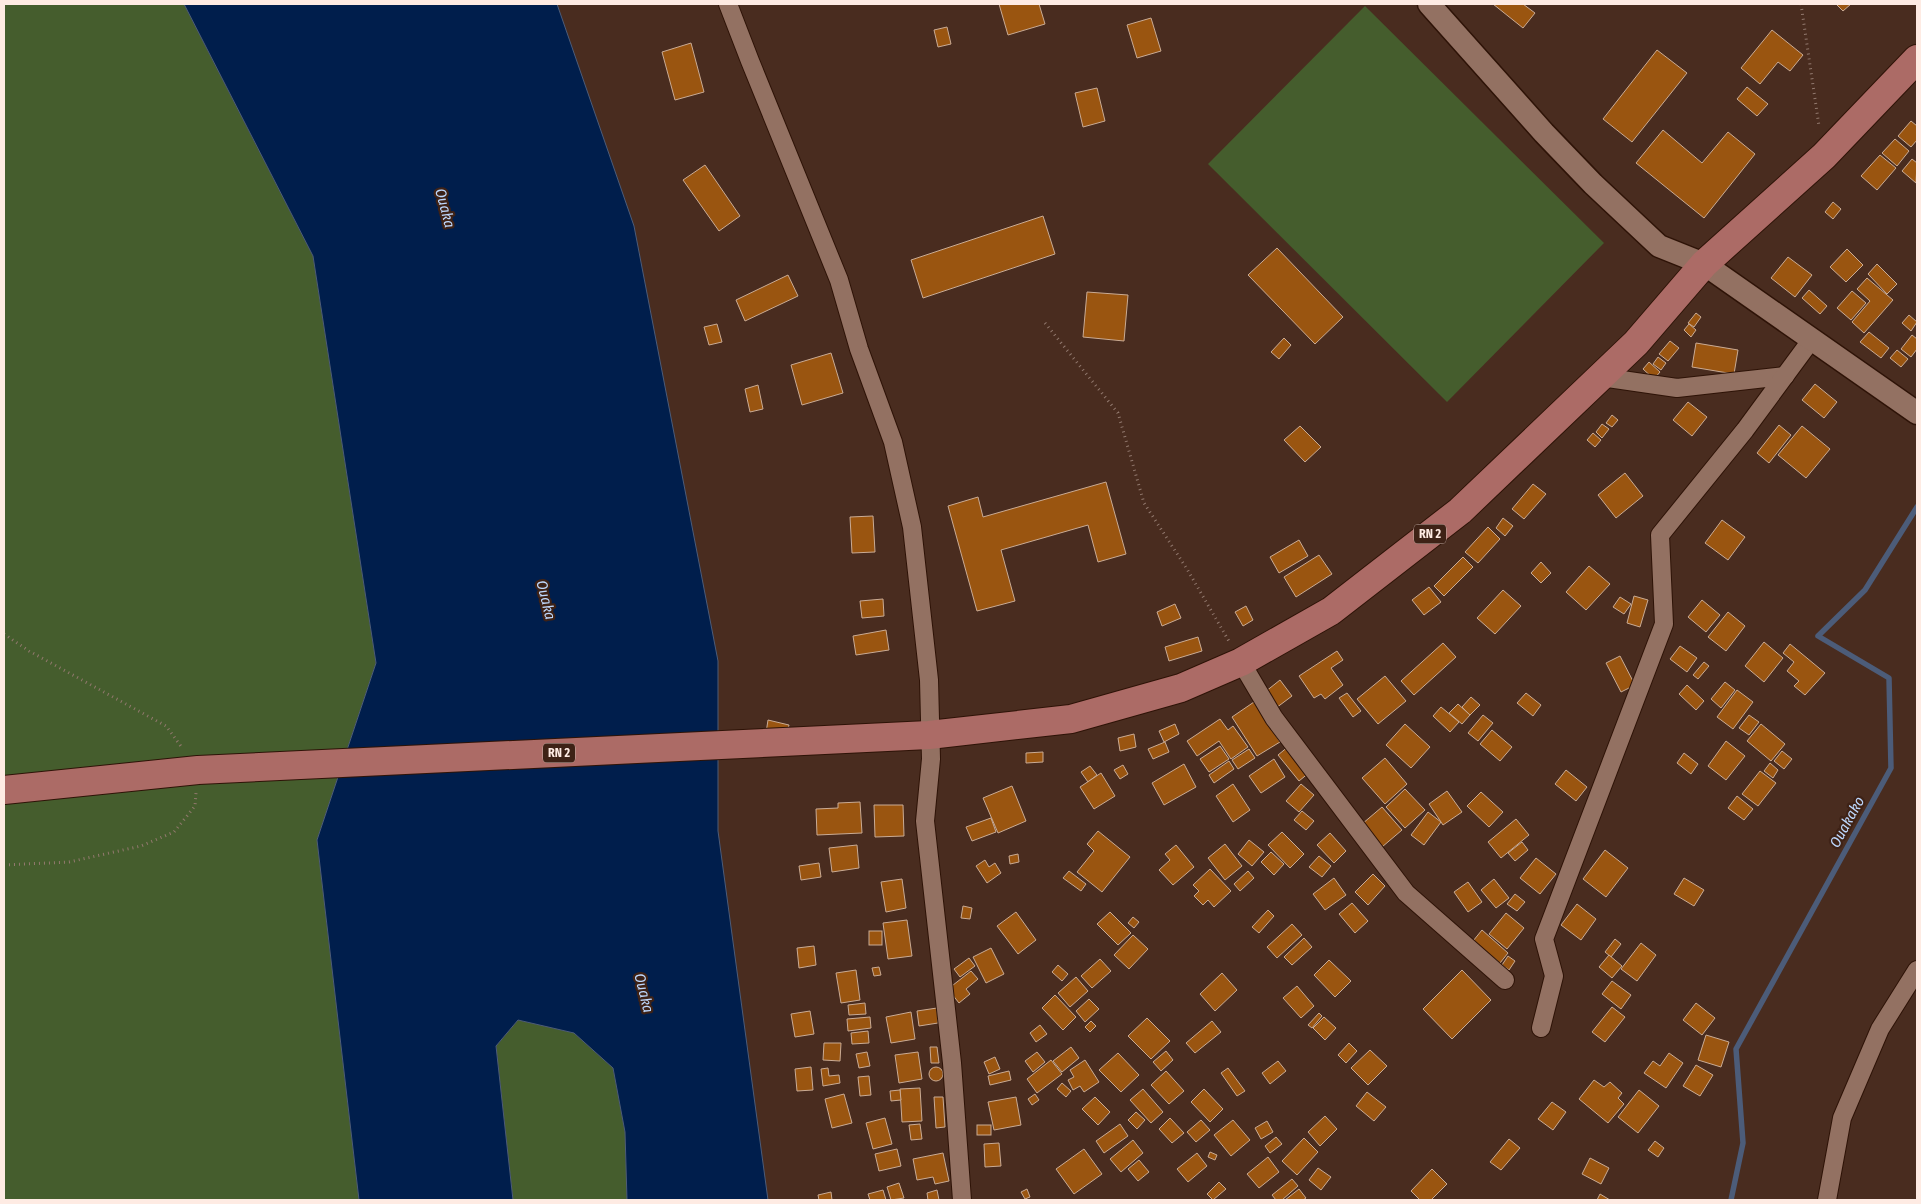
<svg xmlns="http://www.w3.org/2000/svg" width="1921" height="1204" font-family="'Fira Sans Condensed',sans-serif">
  <rect width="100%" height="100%" fill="#492c1f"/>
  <g fill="#455d2d">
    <polygon points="4,4 184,4 313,256 376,663 317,840 359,1200 4,1200"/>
    <polygon points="1365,6 1604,243 1447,402 1208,164"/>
    <polygon points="518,1020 574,1033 613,1068 625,1132 627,1200 513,1200 496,1046"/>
  </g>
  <polygon fill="#001e4c" stroke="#4c5c79" points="184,4 557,4 634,226 718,661 718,831 768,1200 627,1200 625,1132 613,1068 574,1033 518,1020 496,1046 513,1200 359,1200 317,840 376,663 313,256"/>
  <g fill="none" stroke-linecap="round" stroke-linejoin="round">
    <polyline stroke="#4c5c79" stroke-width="5.5" points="1731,1200 1743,1143 1736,1049 1891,768 1889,678 1818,636 1865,590 1917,507"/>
  </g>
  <g fill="#9a5510" stroke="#caab94">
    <polygon points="999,4 1039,4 1045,24 1008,35"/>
    <polygon points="1493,4 1523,4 1535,13 1523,28"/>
    <polygon points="1836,4 1851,4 1843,11"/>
    <polygon points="1151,18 1161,51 1137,58 1127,25"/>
    <polygon points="947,27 951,44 938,47 934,30"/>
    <polygon points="1772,30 1803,55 1790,71 1778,62 1760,84 1741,68"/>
    <polygon points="691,43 704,92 675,100 662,52"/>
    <polygon points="1657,50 1687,73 1632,142 1603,119"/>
    <polygon points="1747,87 1768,104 1757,116 1737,99"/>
    <polygon points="1097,88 1105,121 1083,127 1075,93"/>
    <polygon points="1911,121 1917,126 1917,140 1911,147 1898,136"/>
    <polygon points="1663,130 1702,163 1728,132 1755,154 1704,218 1636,163"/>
    <polygon points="1895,139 1909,151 1897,166 1882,153"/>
    <polygon points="1880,155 1896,168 1877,190 1861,176"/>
    <polygon points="1912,159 1917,163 1916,183 1902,171"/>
    <polygon points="705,165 740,216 719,231 683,180"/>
    <polygon points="1833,202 1841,209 1833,219 1825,212"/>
    <polygon points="1043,216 1055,254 923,298 911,260"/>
    <polygon points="1277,248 1343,317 1315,344 1248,275"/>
    <polygon points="1847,249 1863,265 1846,282 1830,267"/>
    <polygon points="1788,257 1812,275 1795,297 1771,278"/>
    <polygon points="1877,264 1897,284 1887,294 1868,274"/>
    <polygon points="788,275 798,296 745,321 736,300"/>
    <polygon points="1867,278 1893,300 1864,333 1852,322 1870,301 1857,289"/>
    <polygon points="1809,290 1827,306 1820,314 1802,298"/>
    <polygon points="1852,291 1866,303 1851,320 1837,308"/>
    <polygon points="1087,292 1128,295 1124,341 1083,337"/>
    <polygon points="1696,313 1701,317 1694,327 1688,323"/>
    <polygon points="1909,315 1917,322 1911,331 1902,323"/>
    <polygon points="717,324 722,342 709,345 704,327"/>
    <polygon points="1689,324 1696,330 1691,337 1684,330"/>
    <polygon points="1869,332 1889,348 1881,358 1860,342"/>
    <polygon points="1912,335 1917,339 1917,349 1911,357 1901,349"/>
    <polygon points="1284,338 1291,345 1279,359 1271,352"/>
    <polygon points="1670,341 1679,348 1668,361 1659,354"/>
    <polygon points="1696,343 1738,350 1734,374 1692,367"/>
    <polygon points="1897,350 1908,359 1901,367 1890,358"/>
    <polygon points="831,353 843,393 802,405 791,365"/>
    <polygon points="1658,357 1666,363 1661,370 1653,364"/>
    <polygon points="1649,362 1660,372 1654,379 1643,369"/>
    <polygon points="1815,384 1837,402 1824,418 1802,400"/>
    <polygon points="758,385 763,409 750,412 745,389"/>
    <polygon points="1688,402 1707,417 1692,436 1673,420"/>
    <polygon points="1612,415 1618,420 1612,427 1606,423"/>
    <polygon points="1602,424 1609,429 1602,438 1596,432"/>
    <polygon points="1779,425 1791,435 1769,463 1757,453"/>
    <polygon points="1300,426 1321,447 1305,462 1284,440"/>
    <polygon points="1802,426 1830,449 1806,478 1778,455"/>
    <polygon points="1593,433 1601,440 1595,447 1587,440"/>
    <polygon points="1625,473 1643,496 1616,518 1598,495"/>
    <polygon points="1106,482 1126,554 1098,562 1088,525 1001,550 1015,601 977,611 948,506 978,497 983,517"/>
    <polygon points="1533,484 1546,494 1524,519 1512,509"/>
    <polygon points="873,516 875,552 852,553 850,517"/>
    <polygon points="1503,518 1513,526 1505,536 1496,528"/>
    <polygon points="1722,520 1745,537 1728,560 1705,543"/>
    <polygon points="1488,527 1500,539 1478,563 1465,552"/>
    <polygon points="1299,540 1308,556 1279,573 1270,557"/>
    <polygon points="1319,555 1332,574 1296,597 1284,577"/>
    <polygon points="1463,557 1473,567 1444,596 1434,586"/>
    <polygon points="1541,562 1551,573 1541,583 1531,573"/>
    <polygon points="1589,566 1610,584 1586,610 1566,592"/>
    <polygon points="1429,587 1441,602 1424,615 1412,600"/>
    <polygon points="1503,590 1521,606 1495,634 1477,618"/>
    <polygon points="1634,596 1648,600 1640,627 1627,623"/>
    <polygon points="1620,597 1631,604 1624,614 1613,607"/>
    <polygon points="883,599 884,616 862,618 860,601"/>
    <polygon points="1702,600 1720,615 1706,632 1688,617"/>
    <polygon points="1175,604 1181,618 1162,626 1157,612"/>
    <polygon points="1246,606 1253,620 1243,626 1235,612"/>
    <polygon points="1728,612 1745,626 1726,651 1708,637"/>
    <polygon points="886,630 889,650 856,655 853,636"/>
    <polygon points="1198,637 1202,651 1169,661 1165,647"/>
    <polygon points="1764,642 1783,658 1764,682 1745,666"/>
    <polygon points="1443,643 1456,657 1414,695 1401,681"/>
    <polygon points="1790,644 1825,673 1805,695 1794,686 1799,681 1787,671 1794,662 1783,653"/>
    <polygon points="1680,646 1697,658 1687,672 1670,659"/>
    <polygon points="1337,651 1343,660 1331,668 1343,685 1325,699 1321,694 1314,698 1299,676"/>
    <polygon points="1620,656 1635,685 1621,692 1606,663"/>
    <polygon points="1704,662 1709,666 1698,679 1693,675"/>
    <polygon points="1385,676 1406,701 1378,724 1357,699"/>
    <polygon points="1280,680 1292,696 1276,708 1265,692"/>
    <polygon points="1725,682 1735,690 1721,708 1711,699"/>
    <polygon points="1687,685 1704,701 1696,710 1679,694"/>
    <polygon points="1737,690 1753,702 1733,729 1717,717"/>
    <polygon points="1347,693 1361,711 1353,717 1339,698"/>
    <polygon points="1526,693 1541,705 1533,716 1517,703"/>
    <polygon points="1471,697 1480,705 1470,715 1462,707"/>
    <polygon points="1254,702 1280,742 1257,756 1232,717"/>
    <polygon points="1458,704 1470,715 1462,724 1449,713"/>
    <polygon points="1441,707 1459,722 1450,732 1433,716"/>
    <polygon points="1483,715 1493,723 1478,741 1468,733"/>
    <polygon points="1749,715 1759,722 1749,735 1739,728"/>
    <polygon points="1220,719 1228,730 1233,726 1248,747 1231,759 1219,741 1197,756 1187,741"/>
    <polygon points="768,720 789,725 786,737 766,733"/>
    <polygon points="1175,724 1179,734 1164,742 1159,731"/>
    <polygon points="1405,724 1430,747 1411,768 1386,745"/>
    <polygon points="1761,724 1785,744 1771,761 1747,741"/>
    <polygon points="1492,730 1512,747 1500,761 1480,744"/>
    <polygon points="1134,734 1136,747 1120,751 1118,738"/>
    <polygon points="1726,741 1745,756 1726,780 1708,766"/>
    <polygon points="1165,742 1169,752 1153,759 1148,749"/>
    <polygon points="1220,746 1229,759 1209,772 1200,759"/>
    <polygon points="1289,746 1310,772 1299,781 1278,755"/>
    <polygon points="1249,749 1255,758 1238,769 1232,760"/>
    <polygon points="1782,751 1792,759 1784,769 1774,761"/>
    <polygon points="1043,752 1043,762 1026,763 1026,753"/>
    <polygon points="1684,753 1698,764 1691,774 1677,763"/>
    <polygon points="1385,758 1407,784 1385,804 1362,778"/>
    <polygon points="1274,759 1285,777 1261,793 1249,776"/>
    <polygon points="1229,761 1234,769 1214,783 1209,775"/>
    <polygon points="1770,763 1778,770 1773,778 1764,771"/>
    <polygon points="1184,764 1196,787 1164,805 1152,783"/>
    <polygon points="1123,765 1128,774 1120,779 1114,770"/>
    <polygon points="1090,766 1097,775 1088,782 1081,772"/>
    <polygon points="1566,770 1587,787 1576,801 1555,784"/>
    <polygon points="1760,771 1776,783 1758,806 1742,794"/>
    <polygon points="1101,773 1115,796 1094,809 1080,787"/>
    <polygon points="1233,784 1250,810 1233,822 1216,796"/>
    <polygon points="1301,784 1314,795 1299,812 1286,801"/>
    <polygon points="1012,786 1026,821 998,833 983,798"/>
    <polygon points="1405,789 1425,810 1405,828 1386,807"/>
    <polygon points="1447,791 1462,812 1443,825 1429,804"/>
    <polygon points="1481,792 1503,812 1489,827 1467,806"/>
    <polygon points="1737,796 1753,809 1744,820 1728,808"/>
    <polygon points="860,802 862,833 817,835 816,809 838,808 838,803"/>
    <polygon points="874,805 903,805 904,836 875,837"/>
    <polygon points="1382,807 1402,830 1382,847 1362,824"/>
    <polygon points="1302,811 1314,821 1306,830 1294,820"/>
    <polygon points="1428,812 1441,822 1424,845 1411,835"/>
    <polygon points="991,818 996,832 972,841 966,827"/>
    <polygon points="1516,819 1529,835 1501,858 1488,842"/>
    <polygon points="1098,831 1130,857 1102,892 1077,872 1094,851 1087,844"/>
    <polygon points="1282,832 1304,854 1290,868 1268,845"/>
    <polygon points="1330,833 1346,851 1334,863 1317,845"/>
    <polygon points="1249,840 1264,852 1252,866 1238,854"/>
    <polygon points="1522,842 1528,850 1515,861 1508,853"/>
    <polygon points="1225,844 1242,866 1225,880 1208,858"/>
    <polygon points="857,845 859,868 832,872 829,848"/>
    <polygon points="1176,845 1194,867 1173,885 1159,870 1170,860 1165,854"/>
    <polygon points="1605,850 1628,868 1606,897 1583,879"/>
    <polygon points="1271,852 1284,864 1274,875 1261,862"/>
    <polygon points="1018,854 1019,862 1010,864 1009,856"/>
    <polygon points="1319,856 1331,866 1322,877 1309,867"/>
    <polygon points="1536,858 1556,874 1540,894 1520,878"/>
    <polygon points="985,860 989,867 995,863 1001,873 987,883 976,866"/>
    <polygon points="819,863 821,877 801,880 799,866"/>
    <polygon points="1210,869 1231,891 1214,907 1208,900 1203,905 1194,896 1199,891 1193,885"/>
    <polygon points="1069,871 1086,884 1081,891 1063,878"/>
    <polygon points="1248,871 1254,878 1240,891 1234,884"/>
    <polygon points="1373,874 1385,886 1368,905 1355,892"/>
    <polygon points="1334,878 1346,895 1325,910 1313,894"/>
    <polygon points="1684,878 1704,890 1694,906 1674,894"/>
    <polygon points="902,879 906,908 886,912 881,882"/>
    <polygon points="1494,879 1509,898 1496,908 1481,890"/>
    <polygon points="1468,882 1482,902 1468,912 1454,892"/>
    <polygon points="1515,894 1525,902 1517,911 1507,904"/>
    <polygon points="1352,903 1368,921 1355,933 1339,914"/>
    <polygon points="1577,904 1596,919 1581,940 1561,925"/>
    <polygon points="963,906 972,908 970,919 961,918"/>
    <polygon points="1268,910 1274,916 1259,933 1252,927"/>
    <polygon points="1016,912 1036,940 1018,954 997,926"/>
    <polygon points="1110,912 1131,933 1118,945 1097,924"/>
    <polygon points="1506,913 1524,928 1507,949 1489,934"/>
    <polygon points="1133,917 1139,922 1134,928 1128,923"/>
    <polygon points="907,920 912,956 888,959 883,923"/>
    <polygon points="1292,924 1302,935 1277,958 1267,947"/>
    <polygon points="1482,930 1508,953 1500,963 1473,941"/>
    <rect x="869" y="931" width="13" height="14"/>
    <polygon points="1133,935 1148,949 1129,969 1114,955"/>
    <polygon points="1304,938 1312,947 1292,965 1284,957"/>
    <polygon points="1615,939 1621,944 1611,957 1605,952"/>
    <polygon points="1641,943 1656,955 1637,981 1621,969"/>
    <polygon points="814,946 816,965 799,968 797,948"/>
    <polygon points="991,948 1004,974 986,983 973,957"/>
    <polygon points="1609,955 1622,966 1612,978 1599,967"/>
    <polygon points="1508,956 1515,961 1509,970 1502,965"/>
    <polygon points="969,958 975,966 960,977 954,969"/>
    <polygon points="1100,959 1111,971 1092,988 1081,976"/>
    <polygon points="1329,960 1351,981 1335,997 1314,975"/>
    <polygon points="1058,965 1068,974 1062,981 1052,972"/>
    <polygon points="879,967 881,975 874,976 872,968"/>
    <polygon points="856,970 860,1000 841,1003 836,973"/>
    <polygon points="1462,970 1491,1000 1452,1039 1423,1009"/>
    <polygon points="971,971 978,979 966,989 970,994 959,1003 948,989"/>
    <polygon points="1222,973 1237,990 1215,1011 1200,994"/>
    <polygon points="1076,977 1088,991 1070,1007 1058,993"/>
    <polygon points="1612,981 1631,995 1621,1009 1602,994"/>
    <polygon points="1297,986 1314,1006 1301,1018 1283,998"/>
    <polygon points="1055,995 1076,1017 1063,1030 1042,1008"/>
    <polygon points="1089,999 1099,1009 1085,1022 1076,1011"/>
    <polygon points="865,1003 866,1014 849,1015 848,1005"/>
    <polygon points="1696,1003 1715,1018 1702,1035 1683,1020"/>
    <polygon points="1612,1007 1625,1017 1605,1042 1592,1032"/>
    <polygon points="937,1008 938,1023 919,1026 917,1011"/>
    <polygon points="810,1011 814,1034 795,1037 791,1014"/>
    <polygon points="911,1012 915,1039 891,1043 886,1017"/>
    <polygon points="1319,1013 1322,1016 1312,1028 1308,1025"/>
    <polygon points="870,1017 871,1028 848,1031 847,1019"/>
    <polygon points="1324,1017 1336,1028 1325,1040 1313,1028"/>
    <polygon points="1147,1018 1170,1041 1151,1059 1128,1036"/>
    <polygon points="1091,1021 1096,1026 1090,1032 1085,1027"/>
    <polygon points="1212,1021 1221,1032 1195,1053 1186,1043"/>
    <polygon points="1040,1025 1047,1034 1036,1042 1030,1033"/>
    <polygon points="868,1031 869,1043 852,1044 851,1033"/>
    <polygon points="1706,1035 1729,1042 1721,1067 1698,1060"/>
    <polygon points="824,1043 841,1043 840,1061 823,1060"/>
    <polygon points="1349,1043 1357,1051 1346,1063 1338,1055"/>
    <polygon points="930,1047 937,1047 939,1063 931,1063"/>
    <polygon points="1071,1047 1079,1058 1062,1072 1053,1061"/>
    <polygon points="1370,1050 1387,1066 1368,1085 1351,1068"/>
    <polygon points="1166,1051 1173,1060 1161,1071 1153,1062"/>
    <polygon points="867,1052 870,1066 859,1068 856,1054"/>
    <polygon points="918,1052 922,1079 899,1083 895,1055"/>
    <polygon points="1037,1052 1045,1062 1033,1072 1025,1061"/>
    <polygon points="1118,1053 1139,1075 1121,1092 1099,1070"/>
    <polygon points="1669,1053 1683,1063 1666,1088 1644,1073 1653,1061 1660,1066"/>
    <polygon points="995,1057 1000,1069 989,1074 984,1062"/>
    <polygon points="1051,1060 1062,1074 1037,1093 1027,1079"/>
    <polygon points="1085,1060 1099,1082 1084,1092 1080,1086 1073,1090 1068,1080 1074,1077 1070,1070"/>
    <polygon points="1278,1061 1286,1071 1270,1084 1262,1073"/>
    <polygon points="1696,1065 1713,1075 1700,1096 1683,1086"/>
    <polygon points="811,1067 813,1090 797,1091 795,1069"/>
    <circle cx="936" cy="1074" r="7"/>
    <polygon points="828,1068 829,1076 839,1075 840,1083 823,1086 821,1069"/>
    <polygon points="1228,1068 1245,1091 1237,1096 1221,1073"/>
    <polygon points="1009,1071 1011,1080 990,1085 988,1076"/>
    <polygon points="1166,1071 1184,1091 1169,1104 1151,1085"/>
    <polygon points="869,1076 871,1095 860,1096 858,1077"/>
    <polygon points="1594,1080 1604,1087 1610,1082 1622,1093 1618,1098 1624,1104 1608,1123 1579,1099"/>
    <polygon points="1062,1083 1071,1091 1066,1097 1057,1089"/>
    <polygon points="920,1088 922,1121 902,1122 900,1089"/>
    <polygon points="1143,1089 1163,1112 1151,1123 1130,1100"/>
    <polygon points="1204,1089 1223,1109 1210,1122 1191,1102"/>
    <polygon points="900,1090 901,1100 891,1101 890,1091"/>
    <polygon points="1639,1090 1659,1106 1638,1133 1618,1117"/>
    <polygon points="1367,1092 1386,1107 1374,1121 1356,1106"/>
    <polygon points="844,1094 852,1123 832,1128 825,1099"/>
    <polygon points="1035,1094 1039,1100 1032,1105 1028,1099"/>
    <polygon points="934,1097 943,1097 945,1127 936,1128"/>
    <polygon points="1016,1097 1021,1125 994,1130 988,1102"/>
    <polygon points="1095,1097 1110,1112 1098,1125 1082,1109"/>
    <polygon points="1552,1102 1566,1112 1553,1130 1538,1119"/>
    <polygon points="1136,1112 1145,1120 1137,1129 1128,1120"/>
    <polygon points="1325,1116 1337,1129 1320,1146 1308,1132"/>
    <polygon points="885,1118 892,1144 873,1149 866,1123"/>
    <polygon points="1170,1118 1184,1133 1172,1143 1159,1129"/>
    <polygon points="1201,1120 1210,1130 1196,1142 1187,1132"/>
    <polygon points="1233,1120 1250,1140 1231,1156 1214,1135"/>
    <polygon points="1267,1121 1273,1132 1261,1139 1255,1128"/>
    <polygon points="920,1124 922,1139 911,1140 909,1125"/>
    <polygon points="1120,1124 1128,1136 1104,1153 1096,1141"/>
    <rect x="977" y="1125" width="14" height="10"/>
    <polygon points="1276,1137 1282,1144 1270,1153 1265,1146"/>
    <polygon points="1304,1138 1318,1152 1297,1175 1282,1161"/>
    <polygon points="1509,1139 1520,1148 1501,1170 1490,1162"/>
    <polygon points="1133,1140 1143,1153 1121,1172 1110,1159"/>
    <polygon points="1655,1141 1664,1148 1658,1157 1648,1150"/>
    <polygon points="999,1143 1001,1166 985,1167 984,1144"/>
    <polygon points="897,1149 901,1166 879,1171 875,1154"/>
    <polygon points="1084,1149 1102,1174 1074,1194 1056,1169"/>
    <polygon points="1210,1152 1217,1155 1215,1160 1208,1157"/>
    <polygon points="943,1153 949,1181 935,1184 933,1177 917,1180 913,1159"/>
    <polygon points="1197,1153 1207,1166 1188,1182 1177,1169"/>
    <polygon points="1268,1157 1279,1172 1259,1188 1247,1174"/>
    <polygon points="1590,1158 1609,1168 1601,1184 1582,1174"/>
    <polygon points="1139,1160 1149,1172 1138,1181 1128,1169"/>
    <polygon points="1318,1168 1331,1177 1321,1190 1309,1180"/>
    <polygon points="1432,1169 1447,1184 1431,1200 1420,1200 1411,1191"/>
    <polygon points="1292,1179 1298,1186 1282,1200 1276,1200 1272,1195"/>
    <polygon points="1219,1182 1226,1189 1213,1200 1207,1194"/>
    <polygon points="899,1183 904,1198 891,1200 887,1187"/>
    <polygon points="1027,1189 1030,1197 1025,1199 1021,1192"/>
    <polygon points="1299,1189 1306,1198 1303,1200 1285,1200"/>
    <polygon points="883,1190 886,1200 870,1200 868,1194"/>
    <polygon points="937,1190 939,1200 928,1200 927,1193"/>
    <polygon points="831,1192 832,1200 819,1200 818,1195"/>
    <polygon points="1600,1194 1610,1200 1597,1200"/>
  </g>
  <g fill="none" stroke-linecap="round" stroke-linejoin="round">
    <g stroke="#2e1307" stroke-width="20">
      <g id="minor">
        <polyline points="728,4 750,61 839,280 859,349 893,442 912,527 929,680 931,759 925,821 952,1063 962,1200"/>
        <polyline points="1601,377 1677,388 1785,376"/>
        <polyline points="1241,662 1274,718 1406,893 1505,980"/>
        <polyline points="1541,1028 1554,976 1544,939 1664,624 1660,535 1745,430 1812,339"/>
        <polyline points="1827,1200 1842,1118 1880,1029 1917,970"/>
      </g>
    </g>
    <g stroke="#2e1307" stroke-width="25">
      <polyline id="tertiary" points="1429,4 1544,133 1593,184 1659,246 1704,264 1917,413"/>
    </g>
    <g stroke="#2e1307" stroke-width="30">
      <polyline id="primary" points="4,790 198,770 929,735 1071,719 1181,688 1241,662 1331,611 1460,511 1636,343 1704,264 1824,156 1917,59"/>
    </g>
    <g stroke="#92796e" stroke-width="3" stroke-dasharray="1 4" stroke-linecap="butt">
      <polyline points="1801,4 1819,126"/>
      <polyline points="1045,323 1118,413 1144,503 1187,569 1230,643"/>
      <polyline points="4,634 29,651 166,726 183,749"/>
      <polyline points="4,865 69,862 141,846 174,832 195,806 196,793"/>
    </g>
    <use href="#minor" stroke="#937162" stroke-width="18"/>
    <use href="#tertiary" stroke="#937162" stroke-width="22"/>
    <use href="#primary" stroke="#ac6b66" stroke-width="28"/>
  </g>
  <g text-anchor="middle" stroke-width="4.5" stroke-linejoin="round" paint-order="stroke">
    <g fill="#3e2216" stroke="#c4afa6" stroke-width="1">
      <rect x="1414" y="524.5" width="32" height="19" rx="4"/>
      <rect x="543" y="743.5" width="32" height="19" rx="4"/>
    </g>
    <g font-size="12" font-weight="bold" fill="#feebe3">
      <text x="1430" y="538">RN 2</text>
      <text x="559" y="757">RN 2</text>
    </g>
    <g font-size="15" font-style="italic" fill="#bdd7fc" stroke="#3e2216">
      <text transform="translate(445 208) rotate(75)" y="5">Ouaka</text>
      <text transform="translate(546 600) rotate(76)" y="5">Ouaka</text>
      <text transform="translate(1847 822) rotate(-61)" y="5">Ouakako</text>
      <text transform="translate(644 993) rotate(76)" y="5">Ouaka</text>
    </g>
  </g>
  <rect width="1921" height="1204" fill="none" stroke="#feebe3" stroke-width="10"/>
</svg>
